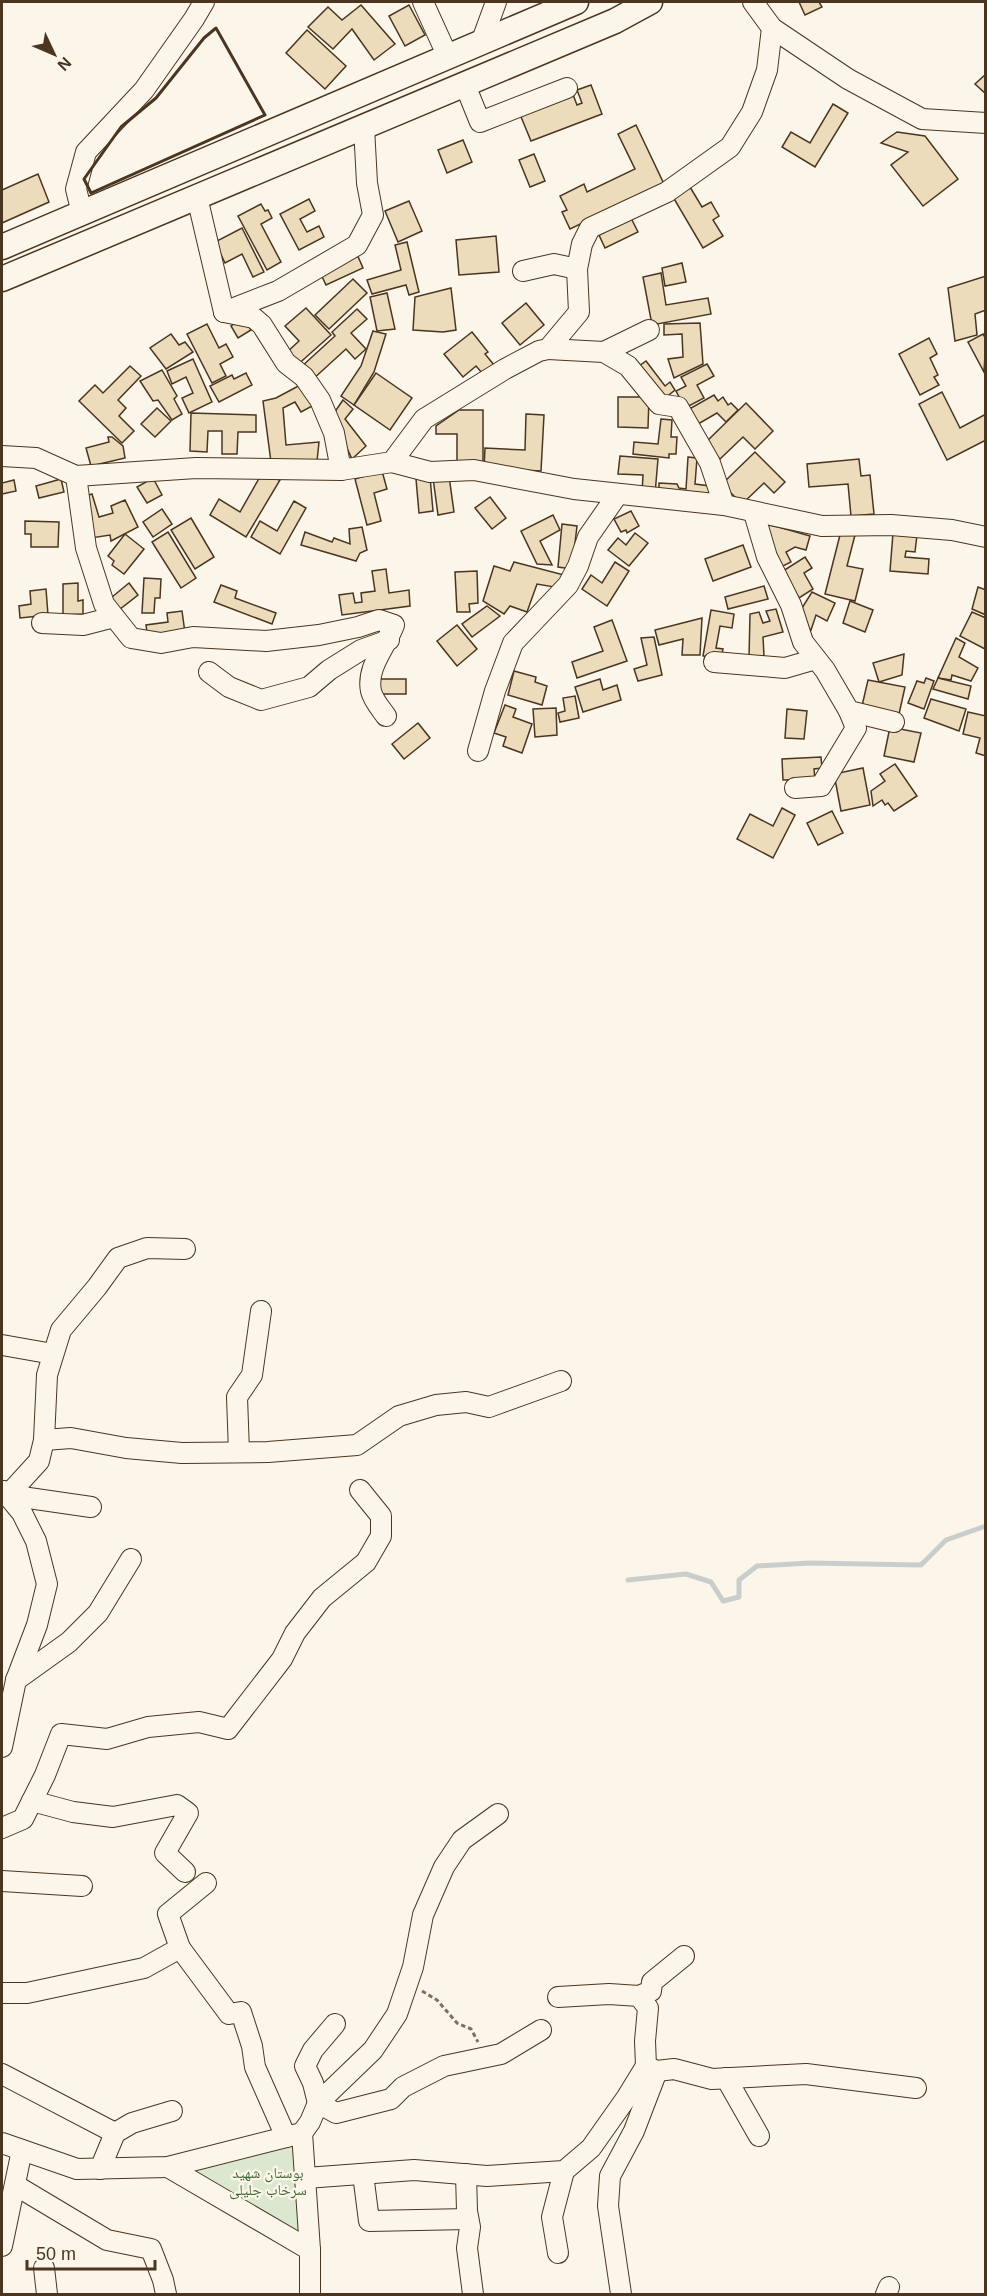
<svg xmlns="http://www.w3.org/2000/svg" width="987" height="2296" font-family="Arial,'Noto Naskh Arabic',sans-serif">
  <rect width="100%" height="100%" fill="#fbf6e9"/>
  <polygon fill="#dce7d0" stroke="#887966" stroke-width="1.5" points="296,2145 301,2235 185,2169"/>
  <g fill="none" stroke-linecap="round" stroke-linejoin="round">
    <polyline stroke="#c9cecd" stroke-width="5" points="628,1580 686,1574 711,1582 723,1601 739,1597 739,1580 757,1566 810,1563 921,1565 946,1540 986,1526"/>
  </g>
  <g fill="#ecdcbc" stroke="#4a3520" stroke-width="1.5">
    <polygon points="799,2 819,2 822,7 805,15"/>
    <polygon points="361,5 395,44 374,60 352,29 333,49 308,27 328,7 342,20"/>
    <polygon points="409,5 425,35 405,46 389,16"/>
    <polygon points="307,30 346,66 325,89 286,53"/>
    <polygon points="986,74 986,94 975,84"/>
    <polygon points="591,85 602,114 531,141 519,112 572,92 577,105 582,103 577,90"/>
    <polygon points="833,104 848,113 815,167 782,147 791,132 810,143"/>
    <polygon points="636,125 664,184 570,229 562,212 567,210 560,196 584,184 587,192 635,169 618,134"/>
    <polygon points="897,132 925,136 958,179 923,206 891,165 908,152 881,143"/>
    <polygon points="463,140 472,162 447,173 438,150"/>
    <polygon points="534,154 545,181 530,187 519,160"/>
    <polygon points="38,174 49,202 2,223 2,190"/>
    <polygon points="690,187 702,207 711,202 719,216 713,220 723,236 703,248 673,197"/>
    <polygon points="309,199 315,211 300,219 307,232 319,226 324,237 299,250 280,214"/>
    <polygon points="409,201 422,231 398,242 385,211"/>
    <polygon points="261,204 265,211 268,210 272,218 261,224 281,262 267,270 238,216"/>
    <polygon points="629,214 638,232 605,248 599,235 605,232 602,227"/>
    <polygon points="242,228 264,272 253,277 242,254 225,263 215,242"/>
    <polygon points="496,236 499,272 459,275 456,240"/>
    <polygon points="407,242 419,292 409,295 406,285 372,294 367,280 401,270 395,245"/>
    <polygon points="356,252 363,268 326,285 319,270"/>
    <polygon points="682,263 686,282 665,286 662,268"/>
    <polygon points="661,273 666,305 708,298 711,314 652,325 643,277"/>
    <polygon points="986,276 986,310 975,314 977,335 955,341 948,288"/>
    <polygon points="353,279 367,293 329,329 315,315"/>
    <polygon points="451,288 456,330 443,332 413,330 415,297"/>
    <polygon points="387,293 395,329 377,331 370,297"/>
    <polygon points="526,303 544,325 520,345 502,323"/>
    <polygon points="306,308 331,335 295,367 284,355 299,341 285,326"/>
    <polygon points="357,309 367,319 351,333 366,349 355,359 346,349 312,380 300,368 335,336 332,332"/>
    <polygon points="243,318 251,330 238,338 231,326"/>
    <polygon points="700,323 703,364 674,378 668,359 683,357 682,334 664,335 664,324"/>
    <polygon points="207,324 219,348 226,344 233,357 220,364 226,376 212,383 187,334"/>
    <polygon points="373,331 386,334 374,372 354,405 341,396 361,366"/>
    <polygon points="472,332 488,352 485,354 494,365 483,374 476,366 463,377 444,354"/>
    <polygon points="171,334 179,345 185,342 193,352 166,369 150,348"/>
    <polygon points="983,334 986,339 984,372 968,342"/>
    <polygon points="929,338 937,354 930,358 938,375 934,377 939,385 920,395 899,354"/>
    <polygon points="193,359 212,402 189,413 182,398 193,393 186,377 172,384 167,371"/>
    <polygon points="646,361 665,386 670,382 675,390 660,402 635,369"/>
    <polygon points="707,364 714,376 697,385 704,398 685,408 676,391 686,386 681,377"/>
    <polygon points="130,366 141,376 118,400 126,408 119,416 134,431 122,443 79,401 95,385 103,393"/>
    <polygon points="162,370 177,396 174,399 182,414 172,420 158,400 153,401 140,381"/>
    <polygon points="246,373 252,385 219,402 210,386 232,375 234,379"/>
    <polygon points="376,373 412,398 390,430 354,405"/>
    <polygon points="302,384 314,405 301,412 295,402 283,408 286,445 319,442 317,461 271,462 263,401 276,398"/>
    <polygon points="942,392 960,428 986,414 986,440 947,460 919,404"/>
    <polygon points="714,395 718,401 723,397 728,405 731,403 738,410 726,422 717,413 693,427 684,412"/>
    <polygon points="618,397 649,397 648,428 618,427"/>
    <polygon points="343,400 353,409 345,419 366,446 352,459 332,416"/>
    <polygon points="746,403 773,431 755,449 743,437 720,459 704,444"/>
    <polygon points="157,408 171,421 155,437 141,424"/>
    <polygon points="459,410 483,410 483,467 457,468 457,434 436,434 436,426"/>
    <polygon points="191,413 256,415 256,432 238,432 237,454 222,454 222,431 208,431 207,452 190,451"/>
    <polygon points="526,414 544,415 541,471 484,468 485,448 525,450"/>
    <polygon points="661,419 672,420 671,437 677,437 676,454 669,454 669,458 633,454 634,442 658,444"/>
    <polygon points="108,437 112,437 123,446 125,458 91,466 86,448 109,442"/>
    <polygon points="755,452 785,482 774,493 764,483 742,504 722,484"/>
    <polygon points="620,456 658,459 655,494 642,493 643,475 618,474"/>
    <polygon points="688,457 697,458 695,484 710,486 709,498 659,495 659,483 677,484 679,488 686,489"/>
    <polygon points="859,459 861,476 870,475 874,514 851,516 848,484 809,487 807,464"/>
    <polygon points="382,471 387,489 374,493 381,521 367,525 355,479"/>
    <polygon points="261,475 280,480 246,537 210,515 219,499 240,512"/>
    <polygon points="449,476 454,512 438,515 433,478"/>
    <polygon points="430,477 433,511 419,513 416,479"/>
    <polygon points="153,478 162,495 147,503 137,487"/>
    <polygon points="61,479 64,492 39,498 36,486"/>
    <polygon points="14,480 16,491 2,494 2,483"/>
    <polygon points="92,494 99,517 113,513 111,506 125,500 138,527 111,541 110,535 91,538 82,497"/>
    <polygon points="490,497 506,518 492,529 475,508"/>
    <polygon points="294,501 306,508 280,554 251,537 260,521 277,531"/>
    <polygon points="162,509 172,524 153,537 143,522"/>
    <polygon points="631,511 639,526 627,533 626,530 621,532 614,519"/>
    <polygon points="553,515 560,530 540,541 552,565 537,564 521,531"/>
    <polygon points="191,518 214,557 195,569 171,530"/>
    <polygon points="25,521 59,522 58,547 31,547 31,534 25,534"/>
    <polygon points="562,524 577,526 572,569 558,567"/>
    <polygon points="768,524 810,536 806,550 795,547 786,552 791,562 779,568 764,537"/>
    <polygon points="362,527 367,550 360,553 356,561 301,545 305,532 332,542 334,538 350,544 349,529"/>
    <polygon points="841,531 855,535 847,566 863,569 855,601 825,594"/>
    <polygon points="168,532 196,578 181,588 152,542"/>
    <polygon points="635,533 648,543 629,566 608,550 618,538 626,545"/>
    <polygon points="893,533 917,535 915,552 906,551 905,557 929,559 928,574 890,571"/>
    <polygon points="125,534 144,549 124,574 112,565 114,561 108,556"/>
    <polygon points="743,545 751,567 713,581 705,559"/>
    <polygon points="805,557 812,568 804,573 813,589 799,598 783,571"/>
    <polygon points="514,562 564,575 560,588 537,584 527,612 510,606 504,614 483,601 494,566 510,571"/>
    <polygon points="615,562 629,571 607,606 582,589 591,575 602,583"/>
    <polygon points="386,569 389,593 409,590 410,606 342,615 339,595 353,593 355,603 362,602 361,593 375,591 372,571"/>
    <polygon points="477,571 478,603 469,604 470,612 457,612 455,572"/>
    <polygon points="144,578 161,579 160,598 155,598 154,613 142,613"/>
    <polygon points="78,583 78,601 83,600 83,614 63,615 63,584"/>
    <polygon points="129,583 138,595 115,613 106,602"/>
    <polygon points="221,585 237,591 235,598 276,613 272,624 214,602"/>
    <polygon points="764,586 768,599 728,609 725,597"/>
    <polygon points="978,587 986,590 986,615 972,609"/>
    <polygon points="46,589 48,615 20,618 19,606 31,604 30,591"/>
    <polygon points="812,592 835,603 827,621 816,615 811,630 800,623 802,608"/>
    <polygon points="850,601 873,610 865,632 843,623"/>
    <polygon points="487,606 500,616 472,637 462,624"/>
    <polygon points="776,609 783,632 763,637 764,656 749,657 750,614 759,612 763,623 770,621 766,611"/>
    <polygon points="711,610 734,614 732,628 720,626 716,648 723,649 721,659 703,656"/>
    <polygon points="182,611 185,633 148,639 146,625 168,622 167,613"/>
    <polygon points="972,612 986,618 985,649 960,636"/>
    <polygon points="702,618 700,655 682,655 683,639 659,645 655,630"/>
    <polygon points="612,620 627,661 577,678 572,662 603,651 594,627"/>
    <polygon points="457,625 477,649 457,666 437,641"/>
    <polygon points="654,637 662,675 638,681 634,669 647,665 641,638"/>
    <polygon points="956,638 965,643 959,657 978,668 971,681 952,675 951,680 938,678"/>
    <polygon points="904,654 902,675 879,682 873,663"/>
    <polygon points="514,671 536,677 535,682 547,686 542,705 508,695"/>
    <polygon points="926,678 934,681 924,709 908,703 917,681 924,683"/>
    <polygon points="938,678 971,686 968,699 933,689"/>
    <rect x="376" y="679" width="30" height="15"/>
    <polygon points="600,679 603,690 617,685 621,700 583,712 575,687"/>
    <polygon points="868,680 905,687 899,714 862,706"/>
    <polygon points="575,696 579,718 560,722 558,713 565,711 563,698"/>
    <polygon points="931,699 966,709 959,731 924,718"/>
    <polygon points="505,705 516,709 513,717 532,724 522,753 503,746 506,737 494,733"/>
    <polygon points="556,708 557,735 535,737 533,709"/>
    <polygon points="787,709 807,711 804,739 785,738"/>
    <polygon points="968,712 986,716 986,756 976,753 980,738 963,734"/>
    <polygon points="418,723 430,738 404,759 392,744"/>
    <polygon points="890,727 921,733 914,762 884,756"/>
    <polygon points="821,757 822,768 814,769 815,779 783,780 782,759"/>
    <polygon points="895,764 917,796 894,811 888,803 885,805 882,800 873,806 871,791 885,781 880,774"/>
    <polygon points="863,768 870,805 841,811 834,774"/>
    <polygon points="782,808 795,815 773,858 737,839 750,814 773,826"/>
    <polygon points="832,811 843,833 818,845 807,823"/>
  </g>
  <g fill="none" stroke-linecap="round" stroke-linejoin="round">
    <g stroke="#4a3520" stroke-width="22">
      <g id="minor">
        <polyline points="423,2 448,57"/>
        <polyline points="753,2 772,28 848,79 922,119 986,123"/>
        <polyline points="481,43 496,2"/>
        <polyline points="465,85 480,122 567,88"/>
        <polyline points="197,197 224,312"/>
        <polyline points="82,213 76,189 86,152 144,90 194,19 204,2"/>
        <polyline points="523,271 554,264 577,269"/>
        <polyline points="224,312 278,291 357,245 373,215 367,183 364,127"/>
        <polyline points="224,312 254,318 262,325 286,363 304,377 320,400 334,433 341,470"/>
        <polyline points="548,349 604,352 628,366 659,404 678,407 710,463 724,505"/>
        <polyline points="604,352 649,330"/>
        <polyline points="2,456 36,458 76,476 196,468 341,470 392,462 424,419 505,369 539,351 548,349 579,312 577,269 582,244 590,228 667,192 730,147 752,112 767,70 772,28"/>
        <polyline points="392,462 430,472 474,470 574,489 724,505 822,526 891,525 952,530 986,537"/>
        <path d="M76,476L86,548L104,604L131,638L161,643L193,637L266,641L319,635L358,627L379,620L394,625C386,647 366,667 371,691C373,700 381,709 386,716"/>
        <polyline points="754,513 767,557 791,605 803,642 825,670 849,711 894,722"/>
        <polyline points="42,623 83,625 114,617"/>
        <polyline points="714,662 785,668 816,659"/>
        <polyline points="209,672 229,687 261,700 309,687 329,670 361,650 389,640"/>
        <polyline points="478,751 495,691 513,643 568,585 578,566 588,537 618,494"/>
        <polyline points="795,788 821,786 856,728 849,711"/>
        <polyline points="2,1345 53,1354"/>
        <polyline points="44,1440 47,1375 61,1330 97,1287 118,1258 147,1248 185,1249"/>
        <polyline points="239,1452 237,1397 252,1375 261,1311"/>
        <polyline points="91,1507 8,1495 39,1461 44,1440 71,1438 126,1448 182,1453 268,1452 357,1445 399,1416 436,1405 466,1402 489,1407 561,1381"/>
        <polyline points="16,1680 69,1642 98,1613 131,1559"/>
        <polyline points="2,1747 16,1680 37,1625 47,1584 36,1541 22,1513 4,1491"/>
        <polyline points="32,1801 73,1812 113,1817 177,1805 188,1813 165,1853 185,1872"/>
        <polyline points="2,1828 23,1819 45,1775 61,1734 107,1739 148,1727 199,1722 228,1729 282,1659 295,1633 322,1598 366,1562 381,1536 381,1516 360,1490"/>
        <polyline points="2,1881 82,1886"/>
        <polyline points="180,1948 229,2014 241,2012 252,2046 255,2067 286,2137"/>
        <polyline points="2,1993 27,1993 144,1968 180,1948 168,1914 206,1883"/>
        <polyline points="639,1996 651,1991 652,1982 684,1956"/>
        <polyline points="558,1997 609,1994 639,1996 648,2008 645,2041 646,2066 657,2071 674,2069 712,2079 806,2074 916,2088"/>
        <polyline points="335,2024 313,2050 305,2066 313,2083 318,2103 336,2113 391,2099 403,2087 444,2066 501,2054 541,2030"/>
        <polyline points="2,2074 115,2133"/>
        <polyline points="726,2078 759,2136"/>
        <polyline points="302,2133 310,2250 310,2294"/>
        <polyline points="2,2143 77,2169 168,2167 302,2133 310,2122 318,2103 373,2050 397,2014 413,1967 423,1915 444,1867 462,1840 498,1814"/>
        <polyline points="168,2167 310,2250"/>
        <polyline points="100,2169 115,2133 132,2123 172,2111"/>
        <polyline points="363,2174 369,2221 468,2219"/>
        <polyline points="466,2174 467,2211 470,2227 467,2248 473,2294"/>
        <polyline points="306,2178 414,2170 487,2176 564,2171 591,2148 627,2097 646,2066"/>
        <polyline points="15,2185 107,2240 151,2249 163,2280 166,2294"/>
        <polyline points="2,2246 22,2150"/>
        <polyline points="558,2253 552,2217 564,2171"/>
        <polyline points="44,2268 47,2294"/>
        <polyline points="621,2294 608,2206 610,2176 634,2131 657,2071"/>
        <polyline points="886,2294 889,2287"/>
      </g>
    </g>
    <g stroke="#4a3520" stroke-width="27">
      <g id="major">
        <polyline points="2,247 576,2"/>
        <polyline points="2,279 615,21 650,2"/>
      </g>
    </g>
    <polyline stroke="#7f6f5c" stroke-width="3" stroke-dasharray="4.5 3" stroke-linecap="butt" points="422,1991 437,2000 457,2023 471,2029 478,2042"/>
    <use href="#minor" stroke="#fbf6e9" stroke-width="20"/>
    <use href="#major" stroke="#fbf6e9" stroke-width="24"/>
    <polygon stroke="#4a3520" stroke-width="3" points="216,28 265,115 91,193 84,179 121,127 156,98 204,38"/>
  </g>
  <g text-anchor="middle" stroke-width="4.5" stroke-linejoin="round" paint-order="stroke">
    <g font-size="15" fill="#436837" stroke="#fbf6e9">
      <text x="268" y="2178">بوستان شهید<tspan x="268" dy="17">سرخاب جلیلی</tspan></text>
    </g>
  </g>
  <rect width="987" height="2296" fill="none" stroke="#4a3520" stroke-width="6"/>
  <g transform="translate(54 54) rotate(134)" stroke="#fbf6e9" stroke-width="4.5" paint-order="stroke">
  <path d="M0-4.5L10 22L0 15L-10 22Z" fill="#4a3520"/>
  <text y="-9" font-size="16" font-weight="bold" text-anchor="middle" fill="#4a3520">N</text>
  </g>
  <path d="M27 2260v9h128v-9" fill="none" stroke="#4a3520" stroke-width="3"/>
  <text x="36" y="2260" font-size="18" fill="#4a3520" stroke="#fbf6e9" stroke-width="4.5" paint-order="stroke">50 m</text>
</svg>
